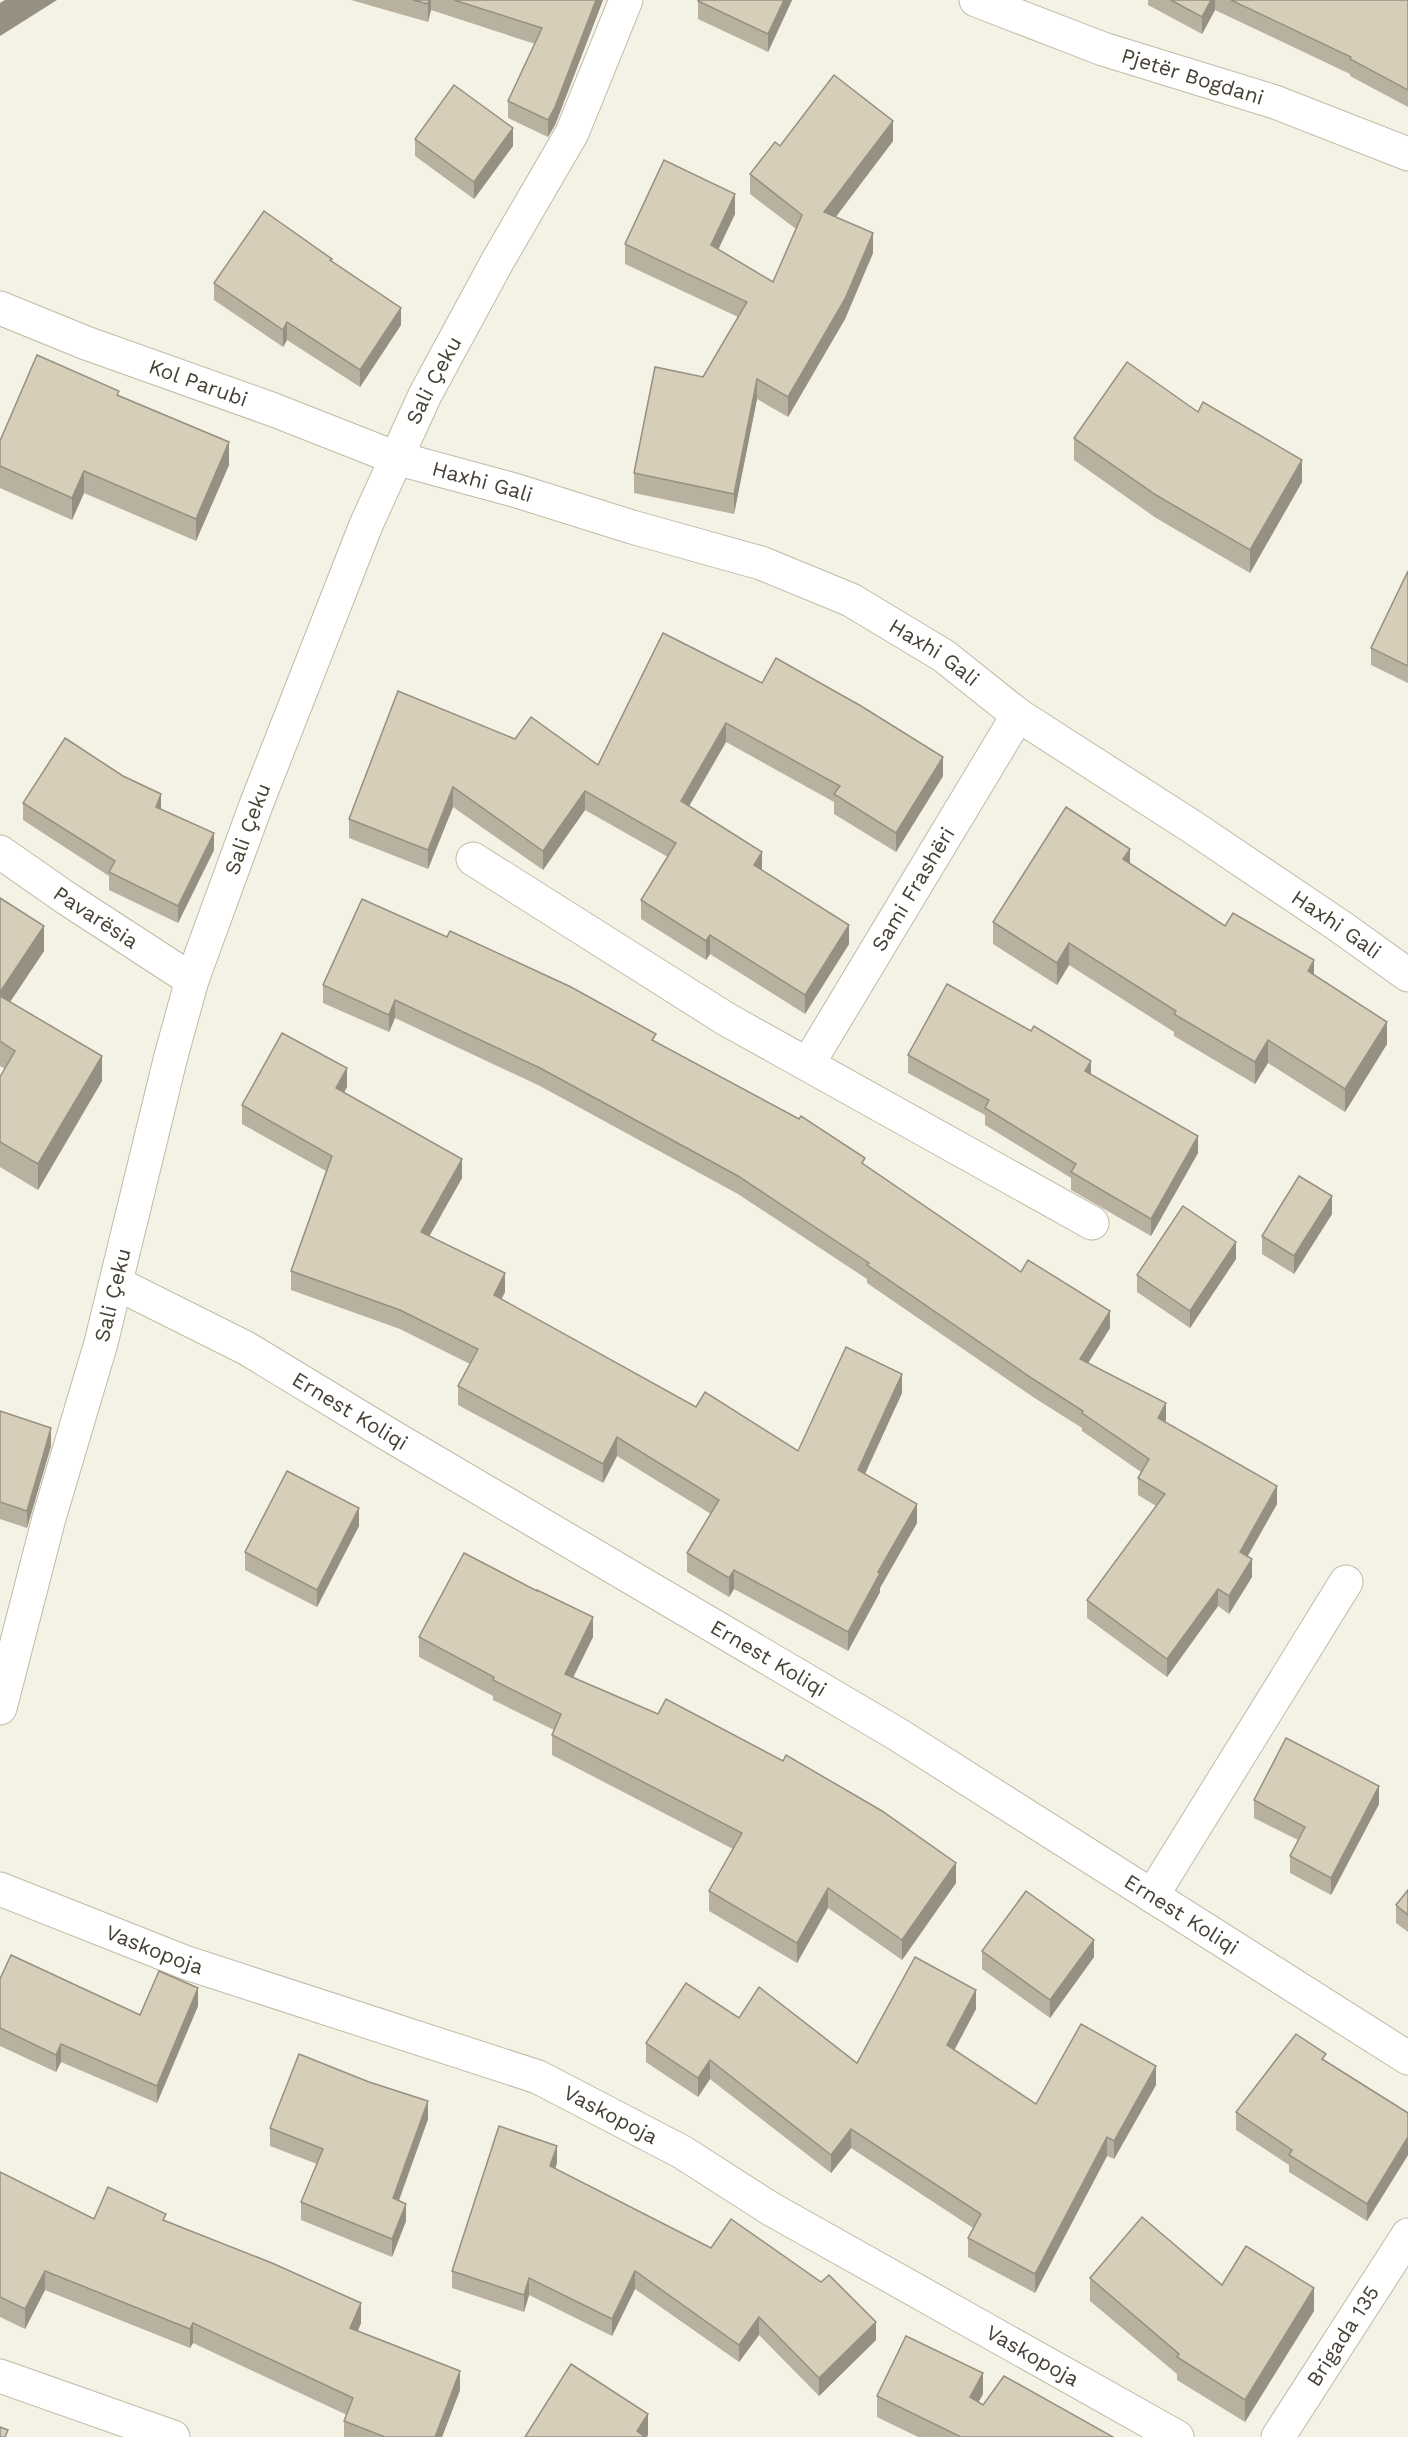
<svg xmlns="http://www.w3.org/2000/svg" width="1408" height="2437" font-family="'Work Sans',sans-serif">
  <rect width="100%" height="100%" fill="#f4f1e5"/>
  <g fill="none" stroke-linecap="round" stroke-linejoin="round">
    <g stroke="#c0baa7" stroke-width="35">
      <g id="minor">
        <path id="s1" d="M976,0L1103,49L1275,102L1408,154"/>
        <path id="s2" d="M0,308L86,343L274,410L396,458L514,490L632,527L761,563L851,600L944,656L1018,715L1194,828L1341,927L1408,975"/>
        <path id="s3" d="M0,852L66,898L192,980"/>
        <polyline points="473,859 726,1019 1092,1223"/>
        <path id="s4" d="M808,1064L1018,715"/>
        <path id="s5" d="M116,1283L246,1348L391,1436L897,1734L1408,2058"/>
        <path id="s6" d="M0,1708L49,1518L101,1343L171,1056L192,980L256,805L366,525L425,395L497,262L572,133L626,0"/>
        <path id="s7" d="M0,1889L187,1963L538,2077L682,2152L771,2209L1177,2437"/>
        <polyline points="1152,1896 1346,1582"/>
        <polyline points="0,2376 173,2437"/>
        <path id="s8" d="M1278,2437L1408,2235"/>
      </g>
    </g>
    <use href="#minor" stroke="#fff" stroke-width="33"/>
  </g>
  <g fill="#b8b19f">
    <polygon points="351,0 603,0 555,125 548,137 508,118 508,101 535,44 431,10 428,22"/>
    <polygon points="698,0 792,0 768,52 698,19"/>
    <polygon points="1148,0 1408,0 1408,107 1350,76 1350,74 1215,10 1202,34 1148,5"/>
    <polygon points="415,139 513,146 474,199 415,156"/>
    <polygon points="893,141 836,217 873,253 845,319 788,417 757,399 734,514 634,493 634,473 703,377 738,317 625,264 625,244 735,214 718,249 773,282 796,229 750,194 750,174 780,146"/>
    <polygon points="332,261 401,325 360,387 287,340 283,347 214,300 214,283"/>
    <polygon points="119,396 229,465 196,541 84,493 72,520 0,488 0,441"/>
    <polygon points="1198,412 1302,482 1250,573 1156,518 1074,460 1074,438"/>
    <polygon points="1408,571 1408,683 1371,665 1371,648"/>
    <polygon points="663,633 943,776 896,852 834,814 834,802 726,742 689,806 762,870 849,944 805,1014 710,954 706,960 641,919 641,900 668,857 585,810 543,870 453,807 428,869 349,838 349,819 515,739 598,765"/>
    <polygon points="23,803 161,809 214,850 178,923 109,890 109,876 23,820"/>
    <polygon points="1130,864 1225,926 1314,976 1387,1044 1345,1112 1268,1063 1255,1084 1174,1036 1174,1032 1069,965 1057,985 993,944 993,922"/>
    <polygon points="0,898 44,951 10,1002 102,1081 38,1190 0,1167 0,1077 5,1069 0,1066"/>
    <polygon points="323,985 656,1042 865,1165 1021,1272 1110,1328 1088,1363 1166,1420 1165,1422 1277,1504 1248,1556 1252,1577 1229,1614 1218,1606 1167,1677 1087,1618 1087,1600 1156,1506 1138,1495 1138,1478 1141,1472 1082,1431 1082,1428 1033,1397 867,1283 867,1279 738,1194 540,1086 395,1018 389,1032 323,1003"/>
    <polygon points="908,1055 1091,1075 1198,1153 1151,1236 1071,1190 1071,1178 985,1125 985,1115 908,1073"/>
    <polygon points="347,1087 344,1092 462,1178 429,1236 505,1292 501,1299 696,1407 798,1451 902,1393 865,1474 917,1523 880,1588 880,1592 848,1651 734,1589 729,1597 687,1572 687,1553 711,1514 617,1456 603,1483 458,1405 458,1386 470,1364 400,1329 291,1290 291,1271 326,1171 242,1124 242,1105"/>
    <polygon points="1332,1214 1294,1274 1262,1254 1262,1236"/>
    <polygon points="1236,1259 1190,1328 1137,1292 1137,1275"/>
    <polygon points="0,1411 51,1446 27,1528 0,1519"/>
    <polygon points="359,1526 317,1607 245,1570 245,1552"/>
    <polygon points="419,1637 593,1637 573,1677 956,1883 902,1960 828,1908 797,1963 709,1911 709,1891 733,1849 552,1755 552,1735 554,1730 493,1700 493,1696 419,1657"/>
    <polygon points="1254,1800 1379,1804 1331,1895 1290,1873 1290,1856 1298,1840 1254,1818"/>
    <polygon points="1408,1890 1408,1932 1396,1923 1396,1905"/>
    <polygon points="982,1951 1094,1957 1050,2018 982,1969"/>
    <polygon points="0,1979 140,2015 198,2006 157,2103 61,2062 56,2072 0,2046"/>
    <polygon points="976,2009 954,2050 1036,2104 1156,2085 1114,2159 1107,2156 1035,2293 968,2257 968,2238 973,2228 851,2148 831,2173 710,2079 698,2097 646,2062 646,2043 739,2018 857,2063"/>
    <polygon points="1326,2061 1408,2113 1408,2155 1367,2221 1289,2172 1289,2165 1236,2130 1236,2112"/>
    <polygon points="428,2119 399,2201 406,2221 392,2257 301,2220 301,2202 317,2164 270,2146 270,2128"/>
    <polygon points="557,2163 555,2169 876,2340 819,2396 759,2335 739,2362 635,2289 612,2336 529,2295 524,2312 452,2288 452,2271"/>
    <polygon points="0,2172 94,2219 166,2221 361,2323 358,2331 460,2390 442,2437 344,2437 344,2421 347,2415 193,2343 190,2348 45,2290 25,2329 0,2317"/>
    <polygon points="1090,2278 1314,2311 1245,2422 1177,2380 1177,2374 1090,2301"/>
    <polygon points="983,2394 978,2402 983,2405 1113,2437 918,2437 877,2417 877,2396"/>
  </g>
  <g fill="#969082">
    <polygon points="5,0 57,0 0,36 0,3"/>
    <polygon points="429,0 431,0 431,10 428,22 428,4"/>
    <polygon points="596,0 603,0 555,125 548,137 548,120"/>
    <polygon points="784,0 792,0 768,52 768,34"/>
    <polygon points="1211,0 1215,0 1215,10 1202,34 1202,17"/>
    <polygon points="893,121 893,141 824,232 824,212"/>
    <polygon points="513,128 513,146 474,199 474,182"/>
    <polygon points="735,194 735,214 711,265 711,245"/>
    <polygon points="873,233 873,253 845,319 788,417 788,397"/>
    <polygon points="401,308 401,325 360,387 360,370"/>
    <polygon points="287,322 287,340 283,347 283,330"/>
    <polygon points="757,379 757,399 734,514 734,494"/>
    <polygon points="229,442 229,465 196,541 196,519"/>
    <polygon points="1302,460 1302,482 1250,573 1250,550"/>
    <polygon points="84,471 84,493 72,520 72,498"/>
    <polygon points="726,723 726,742 681,820 681,801"/>
    <polygon points="943,757 943,776 896,852 896,833"/>
    <polygon points="453,787 453,807 428,869 428,850"/>
    <polygon points="585,791 585,810 543,870 543,851"/>
    <polygon points="161,794 161,812 156,807"/>
    <polygon points="214,833 214,850 178,923 178,906"/>
    <polygon points="1130,849 1130,871 1123,859"/>
    <polygon points="762,852 762,871 754,865"/>
    <polygon points="849,925 849,944 805,1014 805,995"/>
    <polygon points="44,926 44,951 0,1017 0,992"/>
    <polygon points="710,935 710,954 706,960 706,941"/>
    <polygon points="1069,943 1069,965 1057,985 1057,963"/>
    <polygon points="1314,960 1314,983 1308,971"/>
    <polygon points="395,1000 395,1018 389,1032 389,1015"/>
    <polygon points="1387,1022 1387,1044 1345,1112 1345,1089"/>
    <polygon points="1268,1040 1268,1063 1255,1084 1255,1062"/>
    <polygon points="102,1056 102,1081 38,1190 38,1164"/>
    <polygon points="1091,1061 1091,1078 1085,1071"/>
    <polygon points="347,1068 347,1087 336,1107 336,1088"/>
    <polygon points="1198,1136 1198,1153 1151,1236 1151,1219"/>
    <polygon points="462,1159 462,1178 421,1251 421,1232"/>
    <polygon points="1332,1196 1332,1214 1294,1274 1294,1256"/>
    <polygon points="1236,1242 1236,1259 1190,1328 1190,1311"/>
    <polygon points="505,1273 505,1292 494,1314 494,1295"/>
    <polygon points="1110,1311 1110,1328 1080,1376 1080,1359"/>
    <polygon points="902,1374 902,1393 858,1489 858,1470"/>
    <polygon points="1166,1403 1166,1420 1158,1436 1158,1418"/>
    <polygon points="51,1428 51,1446 27,1528 27,1511"/>
    <polygon points="617,1437 617,1456 603,1483 603,1464"/>
    <polygon points="1277,1486 1277,1504 1240,1569 1240,1552"/>
    <polygon points="917,1504 917,1523 880,1588 880,1592 848,1651 848,1632 878,1572"/>
    <polygon points="359,1508 359,1526 317,1607 317,1590"/>
    <polygon points="1252,1559 1252,1577 1229,1614 1229,1596"/>
    <polygon points="734,1570 734,1589 729,1597 729,1578"/>
    <polygon points="1218,1589 1218,1606 1167,1677 1167,1659"/>
    <polygon points="593,1617 593,1637 565,1694 565,1674"/>
    <polygon points="1379,1786 1379,1804 1331,1895 1331,1878"/>
    <polygon points="956,1863 956,1883 902,1960 902,1940"/>
    <polygon points="828,1888 828,1908 797,1963 797,1943"/>
    <polygon points="1094,1940 1094,1957 1050,2018 1050,2000"/>
    <polygon points="198,1988 198,2006 157,2103 157,2086"/>
    <polygon points="976,1990 976,2009 947,2064 947,2045"/>
    <polygon points="61,2044 61,2062 56,2072 56,2055"/>
    <polygon points="710,2060 710,2079 698,2097 698,2078"/>
    <polygon points="1156,2066 1156,2085 1114,2159 1114,2141"/>
    <polygon points="428,2101 428,2119 393,2216 393,2198"/>
    <polygon points="851,2129 851,2148 831,2173 831,2155"/>
    <polygon points="1107,2137 1107,2156 1035,2293 1035,2274"/>
    <polygon points="1408,2137 1408,2155 1367,2221 1367,2204"/>
    <polygon points="557,2146 557,2163 550,2184 550,2166"/>
    <polygon points="406,2204 406,2221 392,2257 392,2239"/>
    <polygon points="45,2271 45,2290 25,2329 25,2309"/>
    <polygon points="635,2271 635,2289 612,2336 612,2319"/>
    <polygon points="529,2278 529,2295 524,2312 524,2295"/>
    <polygon points="1314,2288 1314,2311 1245,2422 1245,2400"/>
    <polygon points="361,2303 361,2323 350,2348 350,2328"/>
    <polygon points="759,2317 759,2335 739,2362 739,2345"/>
    <polygon points="876,2322 876,2340 819,2396 819,2378"/>
    <polygon points="193,2323 193,2343 190,2348 190,2329"/>
    <polygon points="460,2371 460,2390 442,2437 435,2437"/>
    <polygon points="983,2373 983,2394 970,2418 970,2397"/>
    <polygon points="648,2414 648,2435 647,2437 637,2437 637,2431"/>
  </g>
  <g fill="#d6ceb9" stroke="#969082" stroke-width="1.5">
    <polygon points="413,0 429,0 428,4"/>
    <polygon points="454,0 596,0 555,107 548,120 508,101 542,28"/>
    <polygon points="698,0 784,0 768,34 698,1"/>
    <polygon points="1171,0 1211,0 1202,17"/>
    <polygon points="1231,0 1408,0 1408,90 1350,59 1351,57"/>
    <polygon points="834,75 893,121 824,212 873,233 845,299 788,397 757,379 734,494 634,473 655,367 703,377 747,302 625,244 664,160 735,194 711,245 773,282 802,215 750,174 775,142 780,146"/>
    <polygon points="454,85 513,128 474,182 415,139"/>
    <polygon points="264,211 332,259 330,260 401,308 360,370 287,322 283,330 214,283"/>
    <polygon points="37,355 119,391 117,395 229,442 196,519 84,471 72,498 0,466 0,441"/>
    <polygon points="1127,362 1198,412 1203,402 1302,460 1250,550 1156,495 1074,438"/>
    <polygon points="1408,571 1408,666 1371,648"/>
    <polygon points="663,633 762,683 776,658 861,706 943,757 896,833 834,794 840,786 726,723 681,801 762,852 754,865 849,925 805,995 710,935 706,941 641,900 676,843 585,791 543,851 453,787 428,850 349,819 398,691 515,739 531,717 598,765"/>
    <polygon points="65,738 123,776 161,794 156,807 214,833 178,906 109,872 115,861 23,803"/>
    <polygon points="1066,807 1130,849 1123,859 1225,926 1233,913 1314,960 1308,971 1387,1022 1345,1089 1268,1040 1255,1062 1174,1014 1176,1011 1069,943 1057,963 993,922"/>
    <polygon points="0,898 44,926 0,992"/>
    <polygon points="362,899 447,937 450,931 571,987 656,1034 652,1040 799,1119 801,1116 865,1158 862,1163 1021,1272 1028,1260 1110,1311 1080,1359 1166,1403 1158,1418 1277,1486 1240,1552 1252,1559 1229,1596 1218,1589 1167,1659 1087,1600 1165,1494 1138,1478 1149,1459 1082,1413 1083,1411 1033,1379 867,1265 869,1263 738,1176 540,1068 395,1000 389,1015 323,985"/>
    <polygon points="947,984 1031,1031 1034,1026 1091,1061 1085,1071 1198,1136 1151,1219 1071,1172 1076,1164 985,1108 989,1100 908,1055"/>
    <polygon points="0,996 102,1056 38,1164 0,1142 0,1077 15,1051 0,1041"/>
    <polygon points="282,1033 347,1068 336,1088 462,1159 421,1232 505,1273 494,1295 696,1407 705,1392 798,1451 846,1347 902,1374 858,1470 917,1504 878,1572 880,1573 848,1632 734,1570 729,1578 687,1553 719,1500 617,1437 603,1464 458,1386 478,1349 400,1310 291,1271 332,1156 242,1105"/>
    <polygon points="1299,1176 1332,1196 1294,1256 1262,1236"/>
    <polygon points="1183,1206 1236,1242 1190,1311 1137,1275"/>
    <polygon points="0,1411 51,1428 27,1511 0,1502"/>
    <polygon points="287,1471 359,1508 317,1590 245,1552"/>
    <polygon points="464,1553 537,1591 537,1590 593,1617 565,1674 658,1714 666,1699 783,1761 786,1755 882,1811 956,1863 902,1940 828,1888 797,1943 709,1891 742,1833 552,1735 561,1714 493,1680 494,1677 419,1637"/>
    <polygon points="1286,1738 1379,1786 1331,1878 1290,1856 1305,1827 1254,1800"/>
    <polygon points="1408,1890 1408,1915 1396,1905"/>
    <polygon points="1026,1891 1094,1940 1050,2000 982,1951"/>
    <polygon points="11,1955 140,2015 159,1971 198,1988 157,2086 61,2044 56,2055 0,2028 0,1979"/>
    <polygon points="915,1957 976,1990 947,2045 1036,2104 1081,2024 1156,2066 1114,2141 1107,2137 1035,2274 968,2238 981,2214 851,2129 831,2155 710,2060 698,2078 646,2043 686,1983 739,2018 759,1987 857,2063"/>
    <polygon points="1296,2034 1326,2054 1322,2059 1408,2113 1408,2137 1367,2204 1289,2155 1292,2150 1236,2112"/>
    <polygon points="299,2054 369,2082 428,2101 393,2198 406,2204 392,2239 301,2202 323,2149 270,2128"/>
    <polygon points="499,2126 557,2146 550,2166 711,2248 731,2219 821,2282 829,2275 876,2322 819,2378 759,2317 739,2345 635,2271 612,2319 529,2278 524,2295 452,2271"/>
    <polygon points="0,2172 94,2219 108,2187 166,2214 163,2220 272,2263 361,2303 350,2328 460,2371 435,2437 385,2437 344,2421 353,2398 193,2323 190,2329 45,2271 25,2309 0,2297"/>
    <polygon points="1142,2217 1222,2285 1246,2246 1314,2288 1245,2400 1177,2357 1179,2354 1090,2278"/>
    <polygon points="906,2336 983,2373 970,2397 983,2405 1004,2376 1113,2437 961,2437 877,2396"/>
    <polygon points="571,2364 648,2414 637,2431 645,2437 525,2437"/>
    <polygon points="0,2427 8,2430 5,2437 0,2437"/>
  </g>
  <g text-anchor="middle" stroke-width="6" stroke-linejoin="round" paint-order="stroke">
    <g font-size="21" fill="#464134" stroke="#fff">
      <text dy="7" stroke="none"><textPath href="#s1" startOffset="230">Pjetër Bogdani</textPath></text>
      <text dy="7" stroke="none"><textPath href="#s6" startOffset="1400">Sali Çeku</textPath></text>
      <text dy="7" stroke="none"><textPath href="#s2" startOffset="212">Kol Parubi</textPath></text>
      <text dy="7" stroke="none"><textPath href="#s2" startOffset="513">Haxhi Gali</textPath></text>
      <text dy="7" stroke="none"><textPath href="#s2" startOffset="999">Haxhi Gali</textPath></text>
      <text dy="7" stroke="none"><textPath href="#s6" startOffset="914">Sali Çeku</textPath></text>
      <text dy="7" stroke="none"><textPath href="#s4" startOffset="204">Sami Frashëri</textPath></text>
      <text dy="7" stroke="none"><textPath href="#s3" startOffset="116">Pavarësia</textPath></text>
      <text dy="7" stroke="none"><textPath href="#s2" startOffset="1485">Haxhi Gali</textPath></text>
      <text dy="7" stroke="none"><textPath href="#s6" startOffset="428">Sali Çeku</textPath></text>
      <text dy="7" stroke="none"><textPath href="#s5" startOffset="267">Ernest Koliqi</textPath></text>
      <text dy="7" stroke="none"><textPath href="#s5" startOffset="753">Ernest Koliqi</textPath></text>
      <text dy="7" stroke="none"><textPath href="#s5" startOffset="1239">Ernest Koliqi</textPath></text>
      <text dy="7" stroke="none"><textPath href="#s7" startOffset="166">Vaskopoja</textPath></text>
      <text dy="7" stroke="none"><textPath href="#s7" startOffset="652">Vaskopoja</textPath></text>
      <text dy="7" stroke="none"><textPath href="#s8" startOffset="120">Brigada 135</textPath></text>
      <text dy="7" stroke="none"><textPath href="#s7" startOffset="1138">Vaskopoja</textPath></text>
    </g>
  </g>
</svg>
